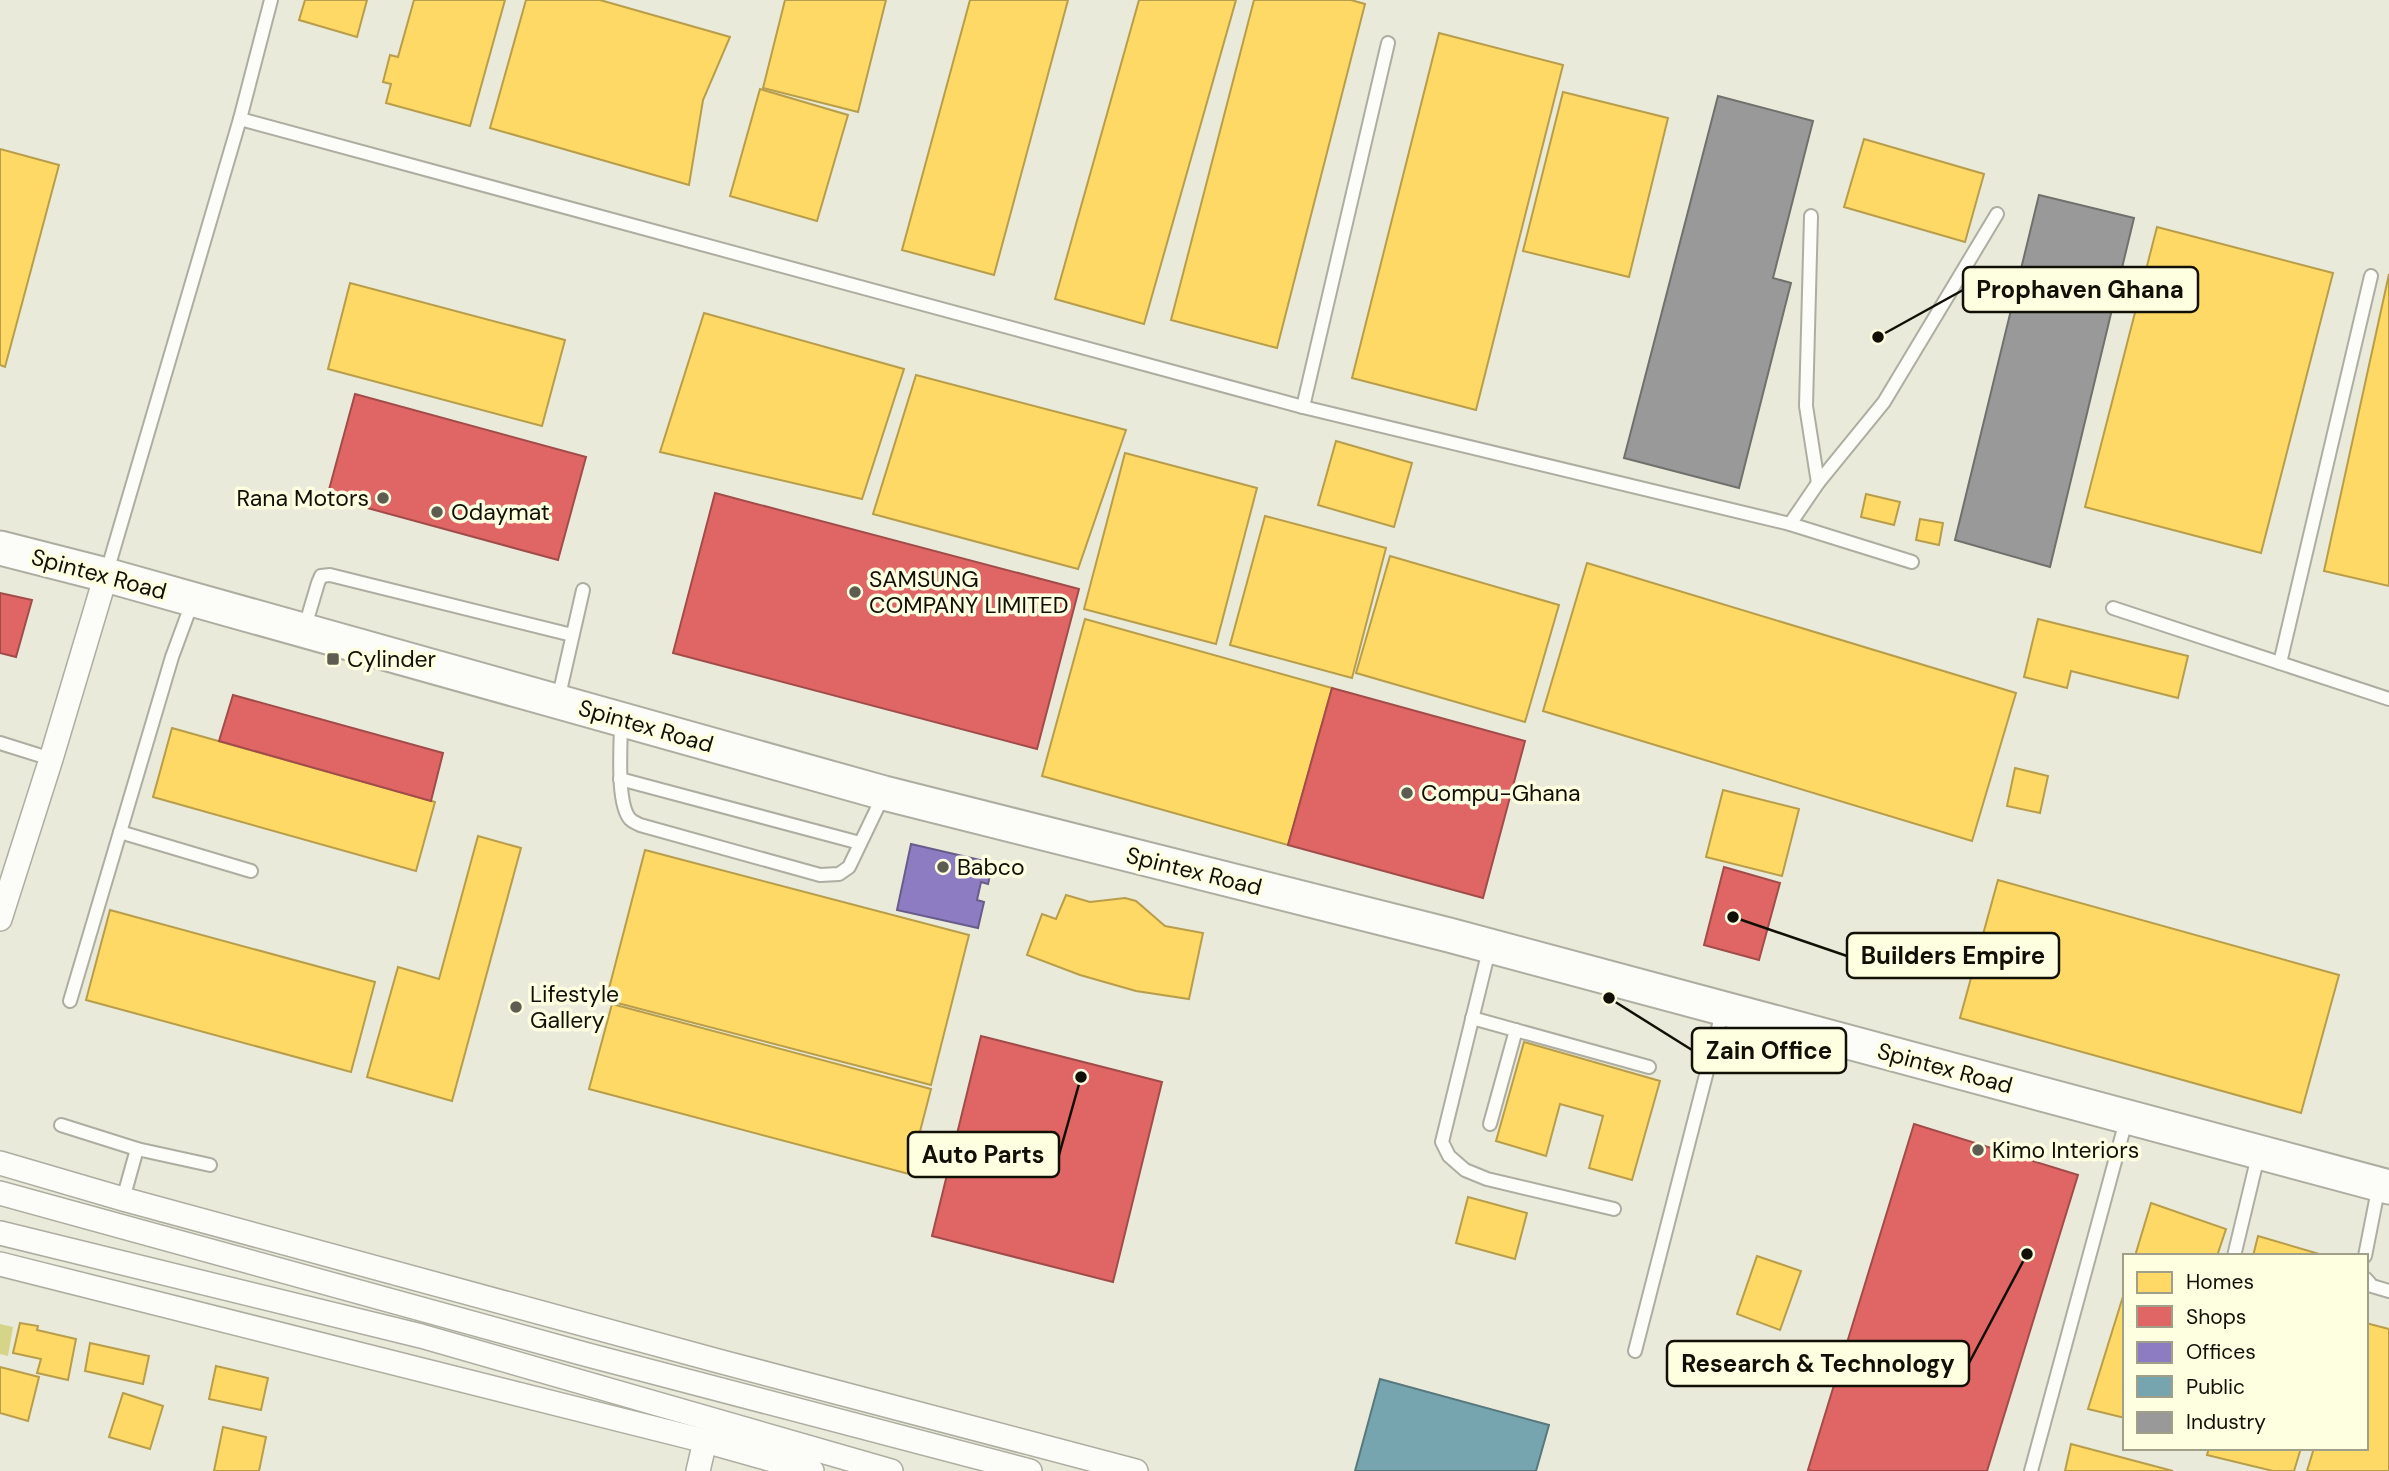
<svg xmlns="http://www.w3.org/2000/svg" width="2389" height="1471" font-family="'DM Sans',sans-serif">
  <rect width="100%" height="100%" fill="#eaeada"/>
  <polygon fill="#d6d489" points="0,1324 13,1327 8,1356 0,1354"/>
  <g fill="#ffd966" stroke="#b89d4a" stroke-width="2">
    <polygon points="305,0 367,0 357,37 299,20"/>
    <polygon points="414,0 505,0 470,126 386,103 391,84 383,82 390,55 398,57"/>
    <polygon points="526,0 600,0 730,37 703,100 689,185 490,128"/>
    <polygon points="785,0 886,0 858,112 763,88"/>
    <polygon points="970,0 1068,0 994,275 902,250"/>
    <polygon points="1139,0 1236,0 1144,324 1055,299"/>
    <polygon points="1254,0 1351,0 1365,4 1277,348 1171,320"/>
    <polygon points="1439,33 1563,65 1476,410 1352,378"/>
    <polygon points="760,89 848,115 817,221 730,196"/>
    <polygon points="1563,92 1668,118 1629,277 1523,251"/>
    <polygon points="1864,139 1984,174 1965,242 1844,207"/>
    <polygon points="0,149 59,165 5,367 0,365"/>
    <polygon points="2157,227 2333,273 2261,553 2085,507"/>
    <polygon points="2389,274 2389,586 2324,571"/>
    <polygon points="350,283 565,340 542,426 328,369"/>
    <polygon points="704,313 904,369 862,499 660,452"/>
    <polygon points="916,375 1126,430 1078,569 873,514"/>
    <polygon points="1336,441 1412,463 1394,527 1318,505"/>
    <polygon points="1125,453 1257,488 1216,644 1084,609"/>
    <polygon points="1866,494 1900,502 1894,525 1861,517"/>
    <polygon points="1265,516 1386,548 1352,678 1230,645"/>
    <polygon points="1920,519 1943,523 1939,545 1916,540"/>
    <polygon points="1390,556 1559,605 1525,722 1356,673"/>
    <polygon points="1587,563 2016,693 1972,841 1543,711"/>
    <polygon points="1085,619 1332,688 1288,845 1042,776"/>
    <polygon points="2038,619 2188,656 2178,698 2071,671 2067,688 2024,677"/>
    <polygon points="172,728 435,802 416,871 153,797"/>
    <polygon points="2015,768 2048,776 2040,813 2007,806"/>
    <polygon points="1723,790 1799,809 1782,876 1706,857"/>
    <polygon points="478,836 521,848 452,1101 367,1077 398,967 439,979"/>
    <polygon points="645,850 969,935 931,1085 606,1000"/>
    <polygon points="1998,880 2339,975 2301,1113 1960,1018"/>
    <polygon points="1066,895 1090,902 1125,898 1136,901 1165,926 1203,933 1189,999 1136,991 1080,975 1027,955 1042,914 1056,919"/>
    <polygon points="110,910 375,982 351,1072 86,1000"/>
    <polygon points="612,1004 931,1089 909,1174 589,1089"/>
    <polygon points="1524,1042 1660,1081 1632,1180 1589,1168 1603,1116 1560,1104 1546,1156 1496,1141"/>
    <polygon points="1468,1197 1527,1213 1515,1259 1456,1243"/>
    <polygon points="2151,1203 2226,1229 2217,1256 2135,1256"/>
    <polygon points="2258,1236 2326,1256 2253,1256"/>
    <polygon points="1757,1256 1801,1271 1780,1330 1737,1314"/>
    <polygon points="2125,1290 2125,1418 2088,1409"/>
    <polygon points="20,1323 38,1326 37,1330 76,1339 68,1380 37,1373 41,1359 13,1353"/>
    <polygon points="2366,1323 2389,1329 2389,1471 2307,1471 2314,1448 2366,1448"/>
    <polygon points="90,1343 149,1356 143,1384 85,1371"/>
    <polygon points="216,1366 268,1378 261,1410 209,1399"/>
    <polygon points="0,1367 39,1377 28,1421 0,1413"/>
    <polygon points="123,1393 163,1406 150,1449 109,1437"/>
    <polygon points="223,1427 266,1437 259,1471 214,1471"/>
    <polygon points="2071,1444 2173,1471 2065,1471"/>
    <polygon points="2209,1448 2301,1448 2294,1471 2273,1471 2207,1455"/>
  </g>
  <g fill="#e06666" stroke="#a24c4a" stroke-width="2">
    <polygon points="355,394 586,457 558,560 327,497"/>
    <polygon points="715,493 1079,589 1037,749 673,653"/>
    <polygon points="0,593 32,600 16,657 0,653"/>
    <polygon points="1332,688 1525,741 1483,898 1288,845"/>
    <polygon points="233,695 443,753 431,801 219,741"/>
    <polygon points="1724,867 1780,883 1759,960 1704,945"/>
    <polygon points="981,1036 1162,1082 1113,1282 932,1236"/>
    <polygon points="1914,1124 2078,1175 1987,1471 1812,1471 1808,1470"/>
  </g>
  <polygon fill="#8e7cc3" stroke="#685c8b" stroke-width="2" points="911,844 993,863 988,884 981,882 977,900 984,902 978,928 897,910"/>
  <polygon fill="#76a5af" stroke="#58787d" stroke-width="2" points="1380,1379 1549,1425 1536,1471 1355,1471"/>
  <g fill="#999" stroke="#70706d" stroke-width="2">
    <polygon points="1718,96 1813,121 1773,278 1791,283 1739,488 1624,458"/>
    <polygon points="2039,195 2134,218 2050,567 1955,540"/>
  </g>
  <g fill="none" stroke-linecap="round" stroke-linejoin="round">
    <g stroke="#adada1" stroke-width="16">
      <g id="lane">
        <polyline points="240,119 1303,407 1790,524 1912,562"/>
        <polyline points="1811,216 1806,406 1818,483"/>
        <polyline points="1303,407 1388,43"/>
        <polyline points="1790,524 1818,483 1884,402 1997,214"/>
        <polyline points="106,575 240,119 271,0"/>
        <polyline points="2113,608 2389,699"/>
        <polyline points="304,630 318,583 321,576 330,575 572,635"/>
        <polyline points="2280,663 2371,276"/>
        <polyline points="558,700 583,590"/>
        <path d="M621,723C621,744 616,803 630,819C633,822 636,823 640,825L820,875L839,874L849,867L884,794"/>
        <polyline points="0,743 51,759"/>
        <polyline points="620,779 860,843"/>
        <polyline points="120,832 251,871"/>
        <polyline points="1490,946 1442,1142 1449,1156 1465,1170 1487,1179 1614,1209"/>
        <polyline points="70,1001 172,657 193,600"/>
        <polyline points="1472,1018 1649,1067"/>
        <polyline points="1490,1124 1516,1030"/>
        <polyline points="61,1125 137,1149 210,1165"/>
        <polyline points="123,1199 137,1149"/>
        <polyline points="2234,1256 2259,1152"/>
        <polyline points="2365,1256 2379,1185"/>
        <polyline points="2366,1279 2372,1286 2389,1291"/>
        <polyline points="1635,1351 1723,1009"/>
        <polyline points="2031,1471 2127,1117"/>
      </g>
    </g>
    <g stroke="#adada1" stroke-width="26">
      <g id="street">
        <polyline points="0,919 51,759 106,575"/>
        <polyline points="0,1163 123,1199 722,1362 1136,1471"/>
        <polyline points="0,1193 588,1355 1030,1471"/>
        <polyline points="0,1233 421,1336 891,1471"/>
        <polyline points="0,1264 705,1441 812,1471"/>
        <polyline points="698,1471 705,1441"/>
      </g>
    </g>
    <g stroke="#adada1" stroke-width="37">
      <polyline id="secondary" points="0,548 106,575 884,793 1449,935 2389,1187"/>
    </g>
    <use href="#lane" stroke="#fcfcf9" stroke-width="12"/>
    <use href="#street" stroke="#fcfcf9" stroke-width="23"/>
    <use href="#secondary" stroke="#fcfcf9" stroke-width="33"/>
  </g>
  <g fill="#5d5c51" stroke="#fefee1" stroke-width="2.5">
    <circle cx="383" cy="498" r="7"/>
    <circle cx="437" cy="512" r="7"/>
    <circle cx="855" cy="592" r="7"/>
    <rect x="326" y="652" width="14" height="14" rx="3.5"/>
    <circle cx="1407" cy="793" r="7"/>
    <circle cx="943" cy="867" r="7"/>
    <circle cx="516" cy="1007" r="7"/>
    <circle cx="1978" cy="1150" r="7"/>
  </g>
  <g text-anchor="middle" stroke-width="7" stroke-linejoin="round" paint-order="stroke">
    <g font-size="23" fill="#111007" stroke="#fefee1" text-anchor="start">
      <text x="369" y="506" text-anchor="end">Rana Motors</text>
      <text x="451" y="520">Odaymat</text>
      <text x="869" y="587">SAMSUNG<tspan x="869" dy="26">COMPANY LIMITED</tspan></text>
      <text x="347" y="667">Cylinder</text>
      <text x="1421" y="801">Compu-Ghana</text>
      <text x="957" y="875">Babco</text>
      <text x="530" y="1002">Lifestyle<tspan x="530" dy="26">Gallery</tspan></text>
      <text x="1992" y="1158">Kimo Interiors</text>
    </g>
    <g font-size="23" fill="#111007" stroke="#fefee1">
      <text transform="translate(99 574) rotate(15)" y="8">Spintex Road</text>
      <text transform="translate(646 726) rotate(16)" y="8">Spintex Road</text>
      <text transform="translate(1194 871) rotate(14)" y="8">Spintex Road</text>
      <text transform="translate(1945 1068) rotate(15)" y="8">Spintex Road</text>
    </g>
  </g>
  <path fill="none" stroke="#111007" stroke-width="2.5" d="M1878 337L1963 290M1733 917L1847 956M1609 998L1692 1050M1081 1077L1059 1155M2027 1254L1969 1363"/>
  <g fill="#111007" stroke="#fefee1" stroke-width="2.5">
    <circle cx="1878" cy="337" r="7"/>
    <circle cx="1733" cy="917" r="7"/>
    <circle cx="1609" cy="998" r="7"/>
    <circle cx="1081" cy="1077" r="7"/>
    <circle cx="2027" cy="1254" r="7"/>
  </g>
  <g fill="#fefee1" stroke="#111007" stroke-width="2.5">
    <rect x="1963" y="267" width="235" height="45" rx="7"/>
    <rect x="1847" y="933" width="212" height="45" rx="7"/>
    <rect x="1692" y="1028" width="154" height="45" rx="7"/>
    <rect x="908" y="1132" width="151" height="45" rx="7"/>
    <rect x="1667" y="1341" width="302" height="45" rx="7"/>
  </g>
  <g font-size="24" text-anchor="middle" font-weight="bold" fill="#111007">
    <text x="2080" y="298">Prophaven Ghana</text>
    <text x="1953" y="964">Builders Empire</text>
    <text x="1769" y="1059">Zain Office</text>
    <text x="983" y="1163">Auto Parts</text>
    <text x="1818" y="1372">Research &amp; Technology</text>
  </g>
  <rect x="2123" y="1254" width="245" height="196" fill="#fefee1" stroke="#9f9f8a" stroke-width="2"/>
  <rect x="2137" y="1272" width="35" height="21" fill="#ffd966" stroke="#9f9f8a" stroke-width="2"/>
  <text x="2186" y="1289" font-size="21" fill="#111007">Homes</text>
  <rect x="2137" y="1306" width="35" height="21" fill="#e06666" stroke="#9f9f8a" stroke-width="2"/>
  <text x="2186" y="1324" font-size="21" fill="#111007">Shops</text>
  <rect x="2137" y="1342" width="35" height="21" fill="#8e7cc3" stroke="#9f9f8a" stroke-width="2"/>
  <text x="2186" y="1359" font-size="21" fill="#111007">Offices</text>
  <rect x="2137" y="1376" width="35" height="21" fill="#76a5af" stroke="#9f9f8a" stroke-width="2"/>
  <text x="2186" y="1394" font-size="21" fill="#111007">Public</text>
  <rect x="2137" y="1412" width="35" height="21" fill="#999999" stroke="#9f9f8a" stroke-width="2"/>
  <text x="2186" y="1429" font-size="21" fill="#111007">Industry</text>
</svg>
